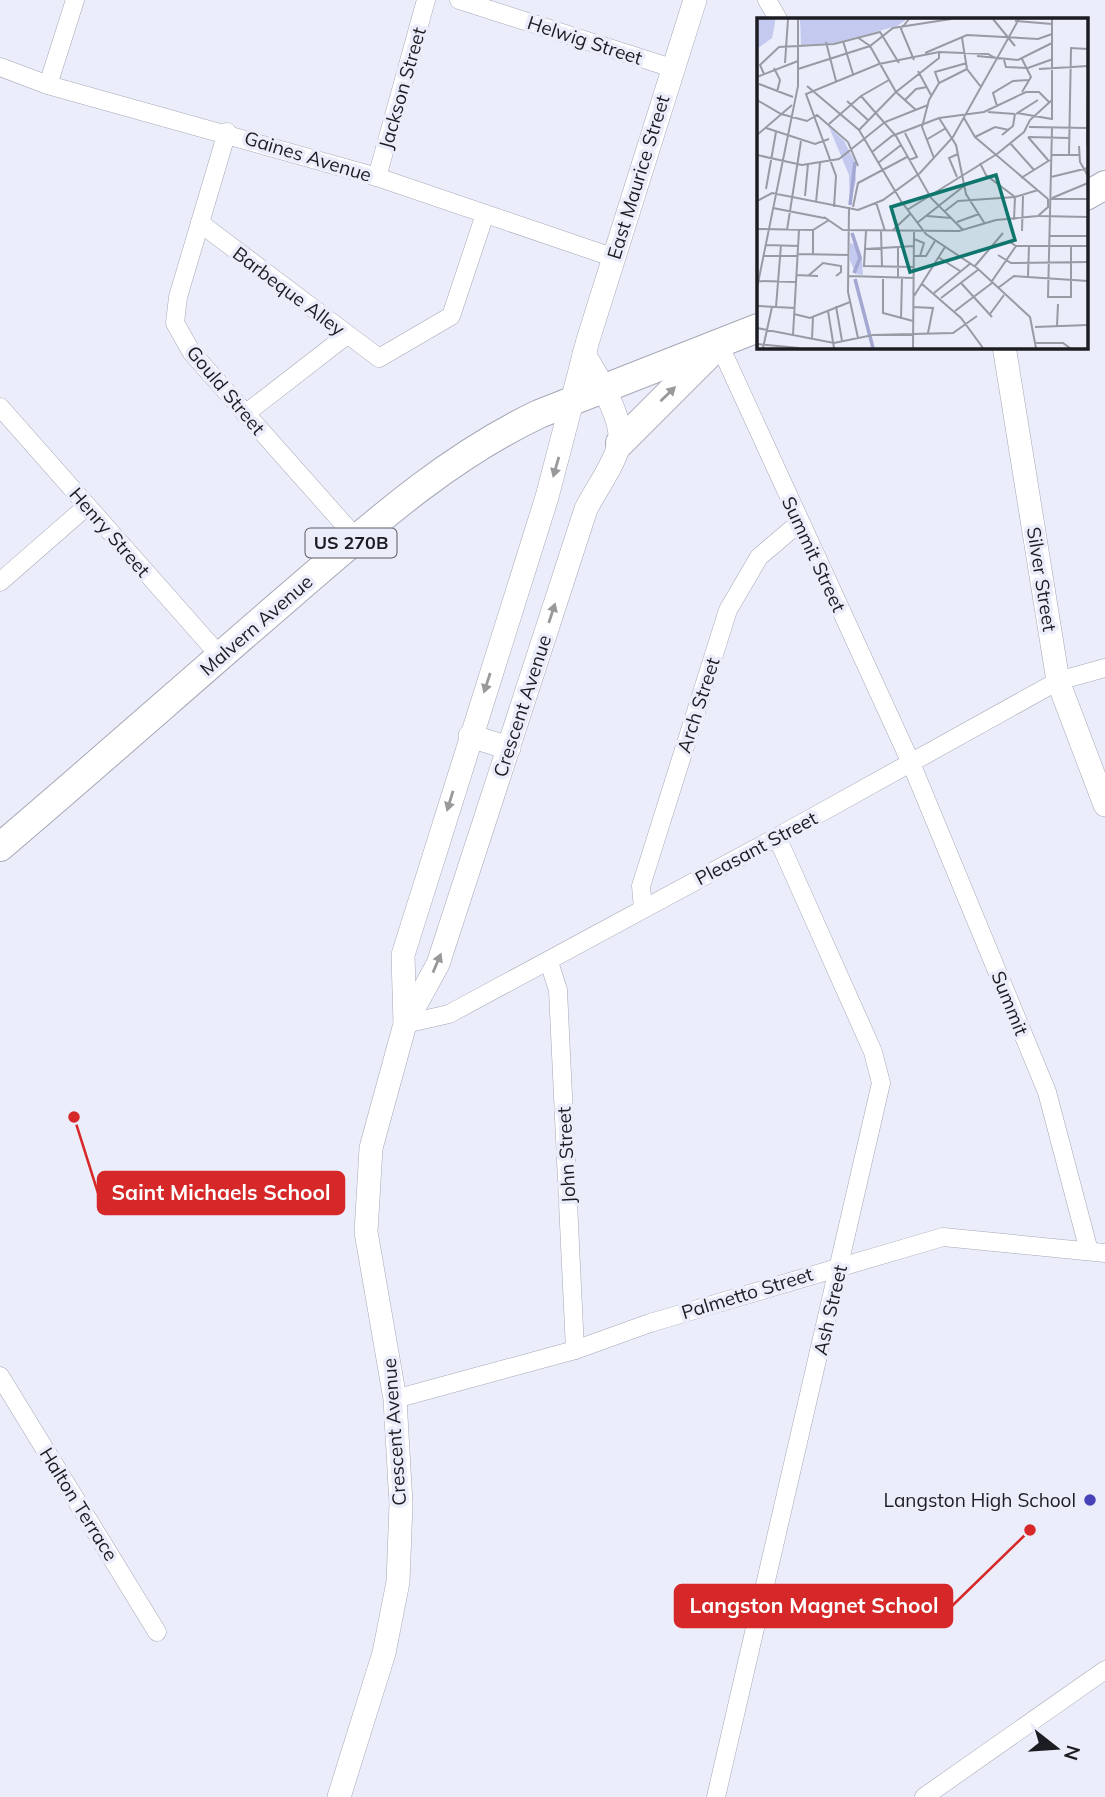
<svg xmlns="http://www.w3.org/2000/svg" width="1105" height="1797" font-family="Mulish,sans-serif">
  <rect width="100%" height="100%" fill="#ebedfb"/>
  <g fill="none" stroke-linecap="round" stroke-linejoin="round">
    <g stroke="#a6a8b6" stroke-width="19">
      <g id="minor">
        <polyline points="459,0 672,68"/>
        <polyline points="767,0 778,19"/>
        <polyline points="0,67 48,85 377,177 612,257"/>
        <polyline points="48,85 75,0"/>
        <polyline points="227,132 178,297 175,323 192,353 357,539"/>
        <polyline points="377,177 426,0"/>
        <polyline points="200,223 379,358 451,316 485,214"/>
        <polyline points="719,344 911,763 1047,1092 1089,1251"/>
        <polyline points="0,407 220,656"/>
        <polyline points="245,414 347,335"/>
        <polyline points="0,582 87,506"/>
        <polyline points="643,909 641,886 728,610 759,557 799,523"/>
        <polyline points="549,962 558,990 575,1350"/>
        <polyline points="405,1024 449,1014 777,837 1058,681 1105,668"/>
        <polyline points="0,1376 157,1632"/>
        <polyline points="395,1399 575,1350 650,1323 943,1237 1105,1253"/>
        <polyline points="716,1797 881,1083 873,1052 777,837"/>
        <polyline points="924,1797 1105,1670"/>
      </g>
    </g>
    <g stroke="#a6a8b6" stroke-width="24">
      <g id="tertiary">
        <polyline points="1004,346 1058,681 1105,805"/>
        <polyline points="470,736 509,748"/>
        <polyline points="405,1024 403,955 547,497 588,340 695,0"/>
        <path d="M339,1797L384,1653L398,1582L401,1504L395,1399L366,1232L371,1148L405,1024L438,964L586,509C596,489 613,467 619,445C626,422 596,374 584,354"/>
      </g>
    </g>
    <g stroke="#a6a8b6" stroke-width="30">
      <g id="primary">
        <polyline points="1086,196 1105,185"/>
        <polyline points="620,443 710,353"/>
        <path d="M0,847C98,764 194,678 292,594C370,527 446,458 539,414L758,328"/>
      </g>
    </g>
    <use href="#minor" stroke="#fff" stroke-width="18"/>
    <use href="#tertiary" stroke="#fff" stroke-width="23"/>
    <use href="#primary" stroke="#fff" stroke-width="28"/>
  </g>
  <defs><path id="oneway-solid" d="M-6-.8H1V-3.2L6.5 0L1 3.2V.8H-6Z" transform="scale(1.75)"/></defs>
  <g fill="#99999c">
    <use href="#oneway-solid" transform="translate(668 394) rotate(-44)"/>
    <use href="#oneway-solid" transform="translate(556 467) rotate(106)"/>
    <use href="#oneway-solid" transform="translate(552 613) rotate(-72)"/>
    <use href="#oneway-solid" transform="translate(487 683) rotate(108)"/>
    <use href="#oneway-solid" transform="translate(450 801) rotate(107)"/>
    <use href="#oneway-solid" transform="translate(437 963) rotate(-67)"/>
  </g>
  <circle fill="#4842b8" stroke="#ebedfb" stroke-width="2.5" cx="1090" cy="1500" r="7"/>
  <g text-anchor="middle" stroke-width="7" stroke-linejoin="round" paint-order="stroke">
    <rect fill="#ebedfb" stroke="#5a5b63" stroke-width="2" x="305.5" y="528.5" width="91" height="29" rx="5"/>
    <g font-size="18" font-weight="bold" fill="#1c1d22">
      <text x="351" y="549">US 270B</text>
    </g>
    <g font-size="19" fill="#1c1d22" stroke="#ebedfb">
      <text transform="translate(585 40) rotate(18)" y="7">Helwig Street</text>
      <text transform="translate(402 88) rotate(-74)" y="7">Jackson Street</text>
      <text transform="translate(308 156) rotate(17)" y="7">Gaines Avenue</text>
      <text transform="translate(638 177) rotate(-73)" y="7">East Maurice Street</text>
      <text transform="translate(289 291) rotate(37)" y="7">Barbeque Alley</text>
      <text transform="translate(226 390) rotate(50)" y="7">Gould Street</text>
      <text transform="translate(110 532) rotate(49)" y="7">Henry Street</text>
      <text transform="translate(814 554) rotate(65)" y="7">Summit Street</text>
      <text transform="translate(1042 579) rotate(81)" y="7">Silver Street</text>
      <text transform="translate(256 625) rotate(-41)" y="7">Malvern Avenue</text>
      <text transform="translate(698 705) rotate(-72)" y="7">Arch Street</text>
      <text transform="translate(522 706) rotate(-72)" y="7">Crescent Avenue</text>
      <text transform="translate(756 848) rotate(-28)" y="7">Pleasant Street</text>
      <text transform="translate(1010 1003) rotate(68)" y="7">Summit</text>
      <text transform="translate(566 1155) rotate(-93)" y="7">John Street</text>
      <text transform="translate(747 1293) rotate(-17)" y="7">Palmetto Street</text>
      <text transform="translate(830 1310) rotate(-77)" y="7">Ash Street</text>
      <text transform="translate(394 1432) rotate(-94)" y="7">Crescent Avenue</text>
      <text transform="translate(79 1504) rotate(58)" y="7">Halton Terrace</text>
    </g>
    <g font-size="19" fill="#1c1d22" stroke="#ebedfb" text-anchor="end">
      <text x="1076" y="1507">Langston High School</text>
    </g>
  </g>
  <g transform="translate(757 18)">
    <rect width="331" height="331" fill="#ebedfb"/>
    <path d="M0,1H18V5L15,20L0,31ZM43,1H150L140,8L77,25L44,27ZM72,109L87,123L97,142L99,162L93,187L92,157ZM96,213L105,239L106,257L98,256L101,245L97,252L93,242V225L99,227L103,236Z" fill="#c4c9f0"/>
    <path fill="none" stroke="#a3a8d2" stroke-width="3.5" d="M93,187L98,144M95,215L103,240L97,255M98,261L116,330"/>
    <path fill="none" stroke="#989aa4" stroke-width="2" d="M152,1L144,11L157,42M236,1L258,28M258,3L295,6M100,19L113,28L139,74L159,92M205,20L210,51L224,69M86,23L96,56M69,24L79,63M168,35L210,17L281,21L295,16M220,38L261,42L295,25M265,41L274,59L265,74M247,42L249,49L271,50L296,41M28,45L31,1M17,50L23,62L20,74M41,51L113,28L136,10L194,1M282,51L331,48M161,53L174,77M7,56L3,47L22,29L77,26L123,14L142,45M0,59L41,43M182,65L178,54L210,45M2,66L36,79M50,68L102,112L144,183L169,216L220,250L273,299L279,330M104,78L139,118L174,180L206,212M0,82L24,96L50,103L60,97L91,124L101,148M148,82L159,71L170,69M90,83L111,102M240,88L236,75L256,63L272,62M231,94L258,96M260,95L295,101V1M259,96L281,82M182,100L199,127L209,176L228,206M207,100L218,119L291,181M72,106L104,78L132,62M272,109L331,110M9,110L58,126L72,121M295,110L291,279H314V228M102,112L139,74L182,40V34M148,115L160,139L152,142M0,117L35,87M245,117L256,108L258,96M218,119L238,109L252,112M271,119L312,120M271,119L291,142M169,122L189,110M253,125L277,152M322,128L323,144L331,158M330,128L331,69M115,134L135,118L182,100L227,94L269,74H282L293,85M312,136L314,30L331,31M0,137L45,147L82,141L128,104L171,87M295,137H322M177,140L165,109L172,82L182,65L210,51M121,145L144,127M223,145L229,157L258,179L257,202M200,159L192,140L201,136M294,159L331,150M264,160L293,142M9,171L19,114M48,178L51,146M295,180L331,165M293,181H331M0,183L15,175L101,192L126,182L163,155L196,119L262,1M59,184L63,145M119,184L128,213M77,189L79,158L49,76L122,46L182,34L231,36L240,41M92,189L91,274L101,320M96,189L101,165L150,139M16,190L67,200M150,192L240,136L267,114L273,102L295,82M188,193L201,183L258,179L281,172M170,198L194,200M282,198L331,199M67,199L86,212L202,213L239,202L281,198L291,189V181M200,204L222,196M160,205L207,168M0,211L56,212L72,202M30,212L44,123M56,212V236M136,212L153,196M109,213L107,248L157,249M124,213L125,249M265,213L266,178M293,218H331M157,221L167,225L163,238M253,224L259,228H331M9,227L42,228M108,231L157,228M41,236L92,237M241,237L254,245L331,244M7,238H41M157,238H169L178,223M181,239L203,253M218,248L246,215M39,257L61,258M51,258L66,245L84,248V254L79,258M92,258L157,260M271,258L272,227M126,259V295L156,303M141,259V230M2,263L39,264M235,263L259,228M204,265L235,299M165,266L204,300L226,330M0,270L41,68V1M241,270L257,258L331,263M177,275L214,245M157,278L188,229M184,280L222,251M0,288L38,290M79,288L85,323M19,289L24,227M156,289L176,290L171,315M71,293L77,330M198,293L235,265M37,296L53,300L93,284M233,296L247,277M144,301L145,259M300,308L301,286M278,309L331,307M0,310L77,325L116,317L196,315L220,298M36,317L42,212M55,321L56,299M279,325H306L313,330M0,326L42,330M6,330L15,289M156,330L157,213"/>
    <path fill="#0f766e" fill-opacity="0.15" stroke="#0f766e" stroke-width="3.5" d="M239,157L258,222L153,254L134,189Z"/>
    <rect width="331" height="331" fill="none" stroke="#1c1d22" stroke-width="3.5"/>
  </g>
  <path fill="none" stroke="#d62828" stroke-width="2.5" d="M74 1117L98 1193M1030 1530L952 1606"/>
  <g fill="#d62828" stroke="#ebedfb" stroke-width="2.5">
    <circle cx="74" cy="1117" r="7"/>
    <circle cx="1030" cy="1530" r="7"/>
  </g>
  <g fill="#d62828" stroke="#d62828" stroke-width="2.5">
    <rect x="98" y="1172" width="246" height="42" rx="7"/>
    <rect x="675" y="1585" width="277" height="42" rx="7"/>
  </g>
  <g font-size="21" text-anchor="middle" font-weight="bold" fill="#fff">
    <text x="221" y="1200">Saint Michaels School</text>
    <text x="814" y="1613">Langston Magnet School</text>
  </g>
  <g transform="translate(1056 1748) rotate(107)" stroke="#ebedfb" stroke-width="5" paint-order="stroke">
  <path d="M0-5L12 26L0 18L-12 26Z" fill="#1c1d22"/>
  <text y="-10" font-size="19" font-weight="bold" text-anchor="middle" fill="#1c1d22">N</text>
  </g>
</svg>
